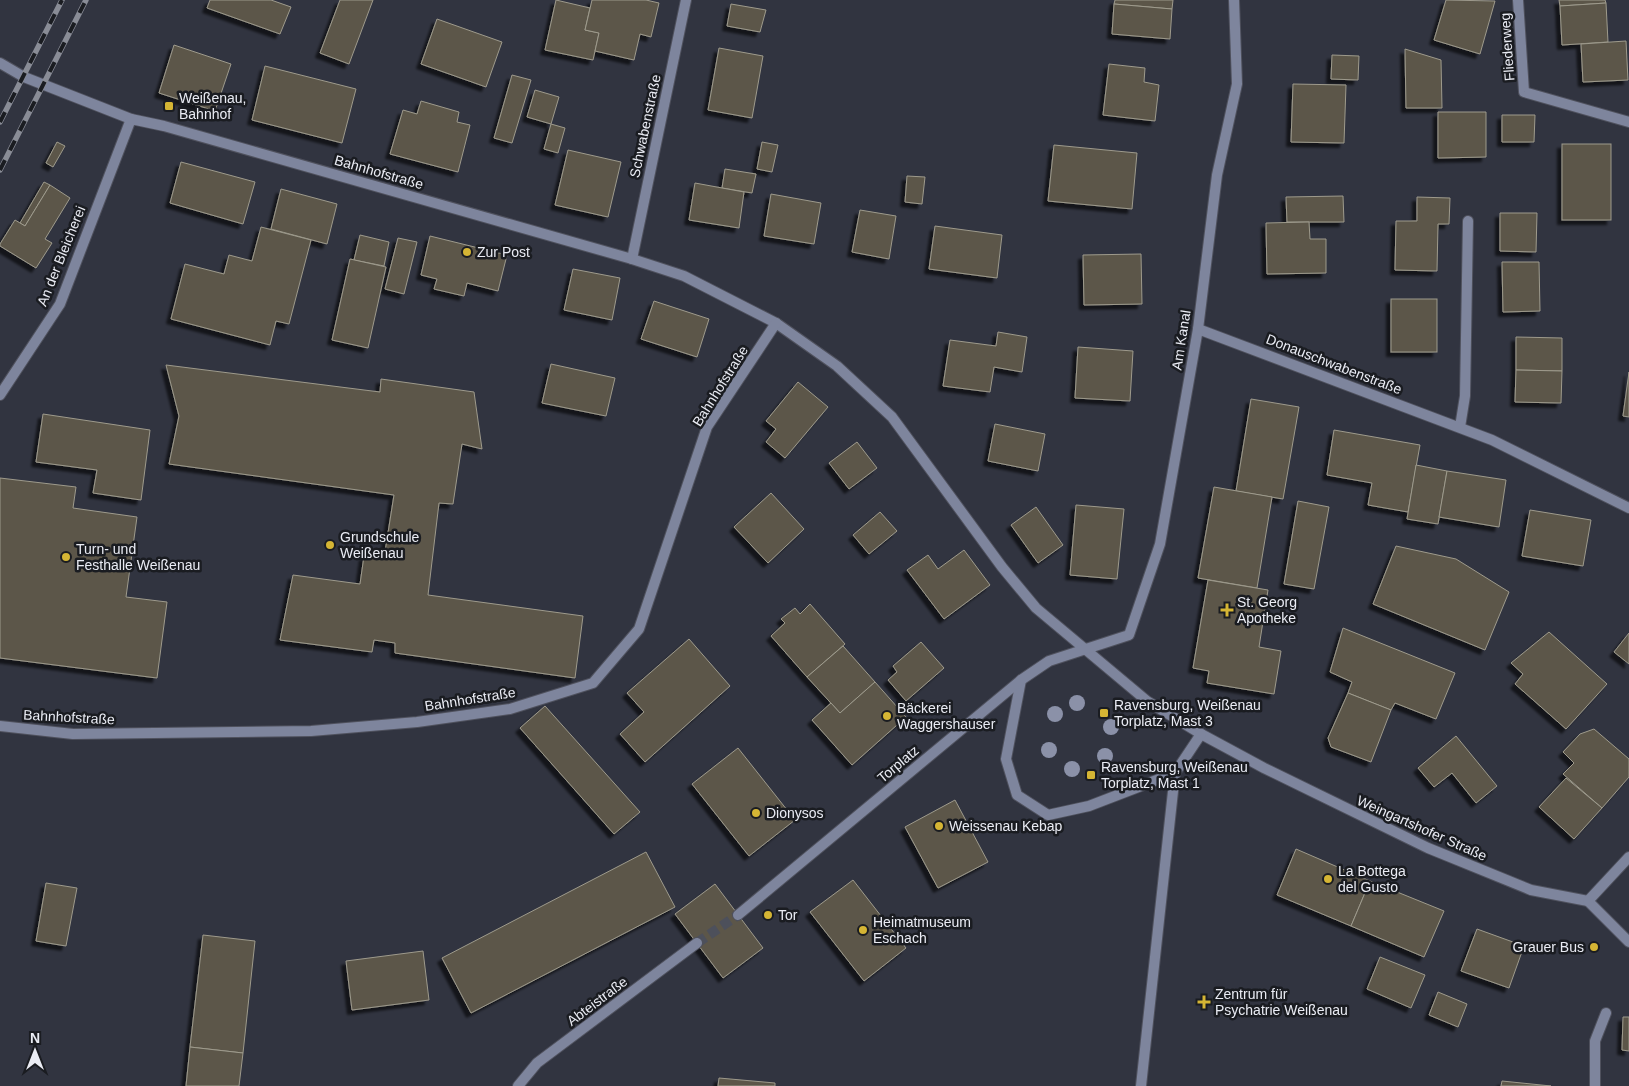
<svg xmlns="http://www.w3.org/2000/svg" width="1629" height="1086" font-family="Helvetica,sans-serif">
  <defs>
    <filter id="shadow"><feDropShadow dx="-4.5" dy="4.5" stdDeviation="1" flood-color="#0009"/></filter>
  </defs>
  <rect width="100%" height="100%" fill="#313440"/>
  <g fill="#5b574a" stroke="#9e9a8c" filter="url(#shadow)">
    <polygon points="210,0 271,0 291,7 280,34 207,8"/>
    <polygon points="340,0 373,0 349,64 320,53"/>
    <polygon points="556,0 590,8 585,30 599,33 593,60 545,50"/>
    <polygon points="592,0 646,0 659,3 651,37 640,34 634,60 595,51 599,33 585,30"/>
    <polygon points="1115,0 1173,0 1172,9 1114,4"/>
    <polygon points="1446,0 1495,1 1480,54 1434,40"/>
    <polygon points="1559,0 1605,0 1606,3 1560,6"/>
    <polygon points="1606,3 1608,42 1562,45 1560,6"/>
    <polygon points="731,4 766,10 760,32 727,26"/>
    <polygon points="1114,4 1172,9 1170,39 1112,34"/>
    <polygon points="437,19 502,42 486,87 421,64"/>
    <polygon points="1626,41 1628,80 1583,82 1581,44"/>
    <polygon points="174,45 231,64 215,111 159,93"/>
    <polygon points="719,48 763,56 752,118 708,110"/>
    <polygon points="1405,49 1441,60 1442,108 1406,108"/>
    <polygon points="1332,55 1359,56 1358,80 1331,79"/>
    <polygon points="1109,64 1145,68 1144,82 1159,85 1155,121 1103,115"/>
    <polygon points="265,66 356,89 342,143 252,120"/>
    <polygon points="512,75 531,80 512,143 494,138"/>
    <polygon points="1293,84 1346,85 1344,143 1291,142"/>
    <polygon points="535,90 559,97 551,124 527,117"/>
    <polygon points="421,101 459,112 457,122 470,125 458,172 390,154 403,110 417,114"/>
    <polygon points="1438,112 1486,112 1486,157 1438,158"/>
    <polygon points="1502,115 1535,115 1534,142 1502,142"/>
    <polygon points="551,124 565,128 558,153 544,149"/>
    <polygon points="57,142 65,146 53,167 46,163"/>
    <polygon points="762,142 778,145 772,172 757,169"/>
    <rect x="1562" y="144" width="49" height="76"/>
    <polygon points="1054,145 1137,153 1132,209 1048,201"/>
    <polygon points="568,150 621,162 608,217 555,205"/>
    <polygon points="181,162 255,182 243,224 170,203"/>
    <polygon points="725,169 756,174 752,193 722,188"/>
    <polygon points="907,176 925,177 922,204 905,202"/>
    <polygon points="44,182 50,185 25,226 20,223"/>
    <polygon points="695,183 744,192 739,228 689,220"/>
    <polygon points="50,185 70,198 45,239 52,243 36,268 0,246 0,244 15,220 25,226"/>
    <polygon points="281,189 337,204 327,244 271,229"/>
    <polygon points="771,194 821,203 814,244 764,236"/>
    <polygon points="1343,196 1344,222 1287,222 1286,197"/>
    <polygon points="1417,197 1450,198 1449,224 1438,224 1437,271 1395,270 1396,221 1417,221"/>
    <polygon points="860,210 896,216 889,259 852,252"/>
    <polygon points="1500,213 1537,213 1536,252 1500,251"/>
    <polygon points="1309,222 1310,239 1326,239 1326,273 1267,274 1266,223"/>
    <polygon points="935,226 1002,235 997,278 929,269"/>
    <polygon points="261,227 311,240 289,324 276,321 270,345 171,319 185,264 224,274 229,255 252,261"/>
    <polygon points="360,235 389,242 384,266 354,260"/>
    <polygon points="430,236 507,255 498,291 467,283 464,296 434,289 437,279 421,275"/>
    <polygon points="398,238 417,242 404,294 385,289"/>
    <polygon points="1141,254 1142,304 1084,305 1083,255"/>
    <polygon points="350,259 386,267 368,348 332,340"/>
    <polygon points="1502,262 1539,262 1540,311 1503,312"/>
    <polygon points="573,269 620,278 612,320 564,310"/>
    <rect x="1391" y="299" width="46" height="53"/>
    <polygon points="654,301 709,319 697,357 641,339"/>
    <polygon points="998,332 1027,337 1022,372 994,367 990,392 943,386 950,340 996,346"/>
    <polygon points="1516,337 1562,338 1562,371 1516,370"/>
    <polygon points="1078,347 1133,351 1130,401 1075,398"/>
    <polygon points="551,364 615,378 606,416 542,403"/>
    <polygon points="166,365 380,392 381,379 474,392 482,449 462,444 453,504 439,503 428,595 583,616 575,678 395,653 395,643 374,640 372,652 280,640 293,575 360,584 364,556 384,558 394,495 169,464 179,416"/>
    <polygon points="1516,370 1562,371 1561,403 1515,402"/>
    <polygon points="1629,372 1629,417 1623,416"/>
    <polygon points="798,382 828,407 785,458 766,442 776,429 766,421"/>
    <polygon points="1251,399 1299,407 1283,499 1236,491"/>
    <polygon points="43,414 150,430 141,500 93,493 97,470 36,462"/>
    <polygon points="995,424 1045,434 1038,471 988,461"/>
    <polygon points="1334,430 1420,445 1408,512 1368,505 1372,483 1327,475"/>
    <polygon points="857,442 877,468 849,489 829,463"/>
    <polygon points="1416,465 1447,471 1438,524 1407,519"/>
    <polygon points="1447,471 1506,480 1499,527 1439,517"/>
    <polygon points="0,478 76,487 73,508 137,517 126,597 167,602 157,678 0,658"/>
    <polygon points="1214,487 1272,497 1257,588 1198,578"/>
    <polygon points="771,493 804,529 768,563 734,527"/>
    <polygon points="1298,501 1329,507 1314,589 1284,584"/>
    <polygon points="1076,505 1124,509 1117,579 1070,575"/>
    <polygon points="1036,507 1063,545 1038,563 1011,525"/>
    <polygon points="1530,510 1591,520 1583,566 1522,556"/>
    <polygon points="880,512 897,531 869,554 853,535"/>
    <polygon points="1396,546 1456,559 1509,592 1485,650 1373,604"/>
    <polygon points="964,550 990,585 944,619 907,570 928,555 938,569"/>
    <polygon points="1208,580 1268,590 1259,647 1281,651 1274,694 1207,683 1209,671 1193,668"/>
    <polygon points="810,604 845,644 807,677 771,636 785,623 781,619 795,608 800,614"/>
    <polygon points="1343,628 1455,673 1436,719 1395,703 1391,710 1348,693 1352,682 1330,672"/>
    <polygon points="1549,632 1607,684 1566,729 1515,684 1523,674 1511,663"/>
    <polygon points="1629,633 1629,664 1614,652"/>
    <polygon points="689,639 730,686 645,762 620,734 644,712 627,693"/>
    <polygon points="921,642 944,668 906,701 888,680 897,672 893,666"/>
    <polygon points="843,646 875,682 840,713 807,677"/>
    <polygon points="875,682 906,717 852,765 812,720 831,703 840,713"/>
    <polygon points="1348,693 1391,710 1371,762 1331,747 1328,738"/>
    <polygon points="545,706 640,812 614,834 520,728"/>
    <polygon points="1594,729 1629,759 1629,777 1602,808 1563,774 1574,763 1563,752 1580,734"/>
    <polygon points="1456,736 1497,786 1476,803 1452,773 1434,787 1418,768"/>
    <polygon points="738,748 795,820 749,856 692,784"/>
    <polygon points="1566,778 1602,808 1574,839 1539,807"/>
    <polygon points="955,800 988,862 938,888 905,827"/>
    <polygon points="1296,849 1370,881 1351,926 1277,895"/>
    <polygon points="646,852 675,907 471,1013 442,958"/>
    <polygon points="853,880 906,948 864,981 810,912"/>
    <polygon points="1370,881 1444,911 1424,957 1351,926"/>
    <polygon points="46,883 77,888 66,946 36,941"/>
    <polygon points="715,884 763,948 723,978 675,914"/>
    <polygon points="1477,929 1524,946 1509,988 1461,971"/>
    <polygon points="203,935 255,941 243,1053 190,1047"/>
    <polygon points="423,951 429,1000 352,1010 346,961"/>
    <polygon points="1380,957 1425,975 1411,1008 1367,989"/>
    <polygon points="1438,992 1467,1004 1458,1027 1429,1015"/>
    <polygon points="1623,1017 1629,1017 1629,1051 1622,1050"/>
    <polygon points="190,1047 243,1053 239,1086 186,1086"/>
    <polygon points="719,1078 775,1083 775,1086 718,1086"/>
    <polygon points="1502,1081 1551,1086 1501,1086"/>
  </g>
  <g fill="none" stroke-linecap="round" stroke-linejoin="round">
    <polyline stroke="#4d505b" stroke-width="10" stroke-dasharray="10 5" stroke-linecap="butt" points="697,943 738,915"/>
    <g stroke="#4f515d" stroke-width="12">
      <g id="lane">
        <polyline points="0,63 24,77 131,119"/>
        <polyline points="1460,427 1465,396 1468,221"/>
        <polyline points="1021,680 1006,759 1017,795 1048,815 1089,806 1175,773"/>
        <polyline points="1595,1086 1595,1041 1606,1013"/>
      </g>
    </g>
    <g stroke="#4f515d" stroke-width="12">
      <g id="street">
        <polyline points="1518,0 1524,92 1629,122"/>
        <polyline points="632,259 686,0"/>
        <polyline points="1198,329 1492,440 1629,508"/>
        <polyline points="0,395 60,304 131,119 164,126 632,259 684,276 776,323 837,366 892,417 1002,567 1036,608 1147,701 1201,734 1264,768 1428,848 1531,890 1588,901 1629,942"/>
        <polyline points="0,726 73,734 311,731 417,722 510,709 593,683 639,629 707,427 776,323"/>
        <polyline points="1588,901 1629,857"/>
        <polyline points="738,915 1021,680 1049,661 1129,635 1160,544 1198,329 1217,175 1237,84 1234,0"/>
        <polyline points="518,1086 537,1063 697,943"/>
        <polyline points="1141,1086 1175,773 1201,734"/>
      </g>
    </g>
    <use href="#lane" stroke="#7e859d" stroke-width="10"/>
    <use href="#street" stroke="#7e859d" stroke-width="10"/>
    <g stroke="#898c96" stroke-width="5.5">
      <g id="rail">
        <polyline points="0,122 62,0"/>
        <polyline points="0,170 86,0"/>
      </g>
    </g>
    <use href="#rail" stroke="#1a1c21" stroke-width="4" stroke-dasharray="11" stroke-linecap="butt"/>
  </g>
  <g fill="#8b91a8">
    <circle cx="1077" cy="703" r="8"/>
    <circle cx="1055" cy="714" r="8"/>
    <circle cx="1111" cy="727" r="8"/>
    <circle cx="1049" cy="750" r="8"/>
    <circle cx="1105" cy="756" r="8"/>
    <circle cx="1072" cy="769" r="8"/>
  </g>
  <g fill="#d5b534" stroke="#1a1c21" stroke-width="2">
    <rect x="164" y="101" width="10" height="10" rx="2.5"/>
    <circle cx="467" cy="252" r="5"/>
    <circle cx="330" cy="545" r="5"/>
    <circle cx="66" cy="557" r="5"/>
    <path d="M1224.5 602.5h5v5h5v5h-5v5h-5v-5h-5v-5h5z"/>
    <rect x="1099" y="708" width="10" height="10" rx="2.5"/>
    <circle cx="887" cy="716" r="5"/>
    <rect x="1086" y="770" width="10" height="10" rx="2.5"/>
    <circle cx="756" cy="813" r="5"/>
    <circle cx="939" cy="826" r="5"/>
    <circle cx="1328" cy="879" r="5"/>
    <circle cx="768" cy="915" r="5"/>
    <circle cx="863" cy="930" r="5"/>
    <circle cx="1594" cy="947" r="5"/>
    <path d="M1201.5 994.5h5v5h5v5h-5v5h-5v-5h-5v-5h5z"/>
  </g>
  <g text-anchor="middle" stroke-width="5" stroke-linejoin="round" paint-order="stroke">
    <g font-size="14" fill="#eaecf4" stroke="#1a1c21">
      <text transform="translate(1507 47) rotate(-94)" y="5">Fliederweg</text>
      <text transform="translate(645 126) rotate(-78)" y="5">Schwabenstraße</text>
      <text transform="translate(379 172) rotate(16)" y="5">Bahnhofstraße</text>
      <text transform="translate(61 256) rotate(-68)" y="5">An der Bleicherei</text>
      <text transform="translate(1181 340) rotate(-81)" y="5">Am Kanal</text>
      <text transform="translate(1334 364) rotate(21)" y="5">Donauschwabenstraße</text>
      <text transform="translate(720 386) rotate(-58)" y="5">Bahnhofstraße</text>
      <text transform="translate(470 699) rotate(-9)" y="5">Bahnhofstraße</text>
      <text transform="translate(69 717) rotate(3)" y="5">Bahnhofstraße</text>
      <text transform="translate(898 764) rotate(-40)" y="5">Torplatz</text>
      <text transform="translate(1422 828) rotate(24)" y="5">Weingartshofer Straße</text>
      <text transform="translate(597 1001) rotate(-37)" y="5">Abteistraße</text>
    </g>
    <g font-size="14" fill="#eaecf4" stroke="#1a1c21" text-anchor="start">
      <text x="179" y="103">Weißenau,<tspan x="179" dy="16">Bahnhof</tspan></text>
      <text x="477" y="257">Zur Post</text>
      <text x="340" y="542">Grundschule<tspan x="340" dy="16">Weißenau</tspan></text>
      <text x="76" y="554">Turn- und<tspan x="76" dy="16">Festhalle Weißenau</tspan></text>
      <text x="1237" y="607">St. Georg<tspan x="1237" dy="16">Apotheke</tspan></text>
      <text x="1114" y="710">Ravensburg, Weißenau<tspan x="1114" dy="16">Torplatz, Mast 3</tspan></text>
      <text x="897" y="713">Bäckerei<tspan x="897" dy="16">Waggershauser</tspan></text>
      <text x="1101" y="772">Ravensburg, Weißenau<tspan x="1101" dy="16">Torplatz, Mast 1</tspan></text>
      <text x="766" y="818">Dionysos</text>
      <text x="949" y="831">Weissenau Kebap</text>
      <text x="1338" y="876">La Bottega<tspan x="1338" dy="16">del Gusto</tspan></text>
      <text x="778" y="920">Tor</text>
      <text x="873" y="927">Heimatmuseum<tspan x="873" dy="16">Eschach</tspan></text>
      <text x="1584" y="952" text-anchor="end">Grauer Bus</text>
      <text x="1215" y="999">Zentrum für<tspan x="1215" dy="16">Psychatrie Weißenau</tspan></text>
    </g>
  </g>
  <g transform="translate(35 1051)" stroke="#1a1c21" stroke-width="4" paint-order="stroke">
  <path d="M0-4L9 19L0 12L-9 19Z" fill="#eaecf4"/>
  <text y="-8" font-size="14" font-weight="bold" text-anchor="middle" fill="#eaecf4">N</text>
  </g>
</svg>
